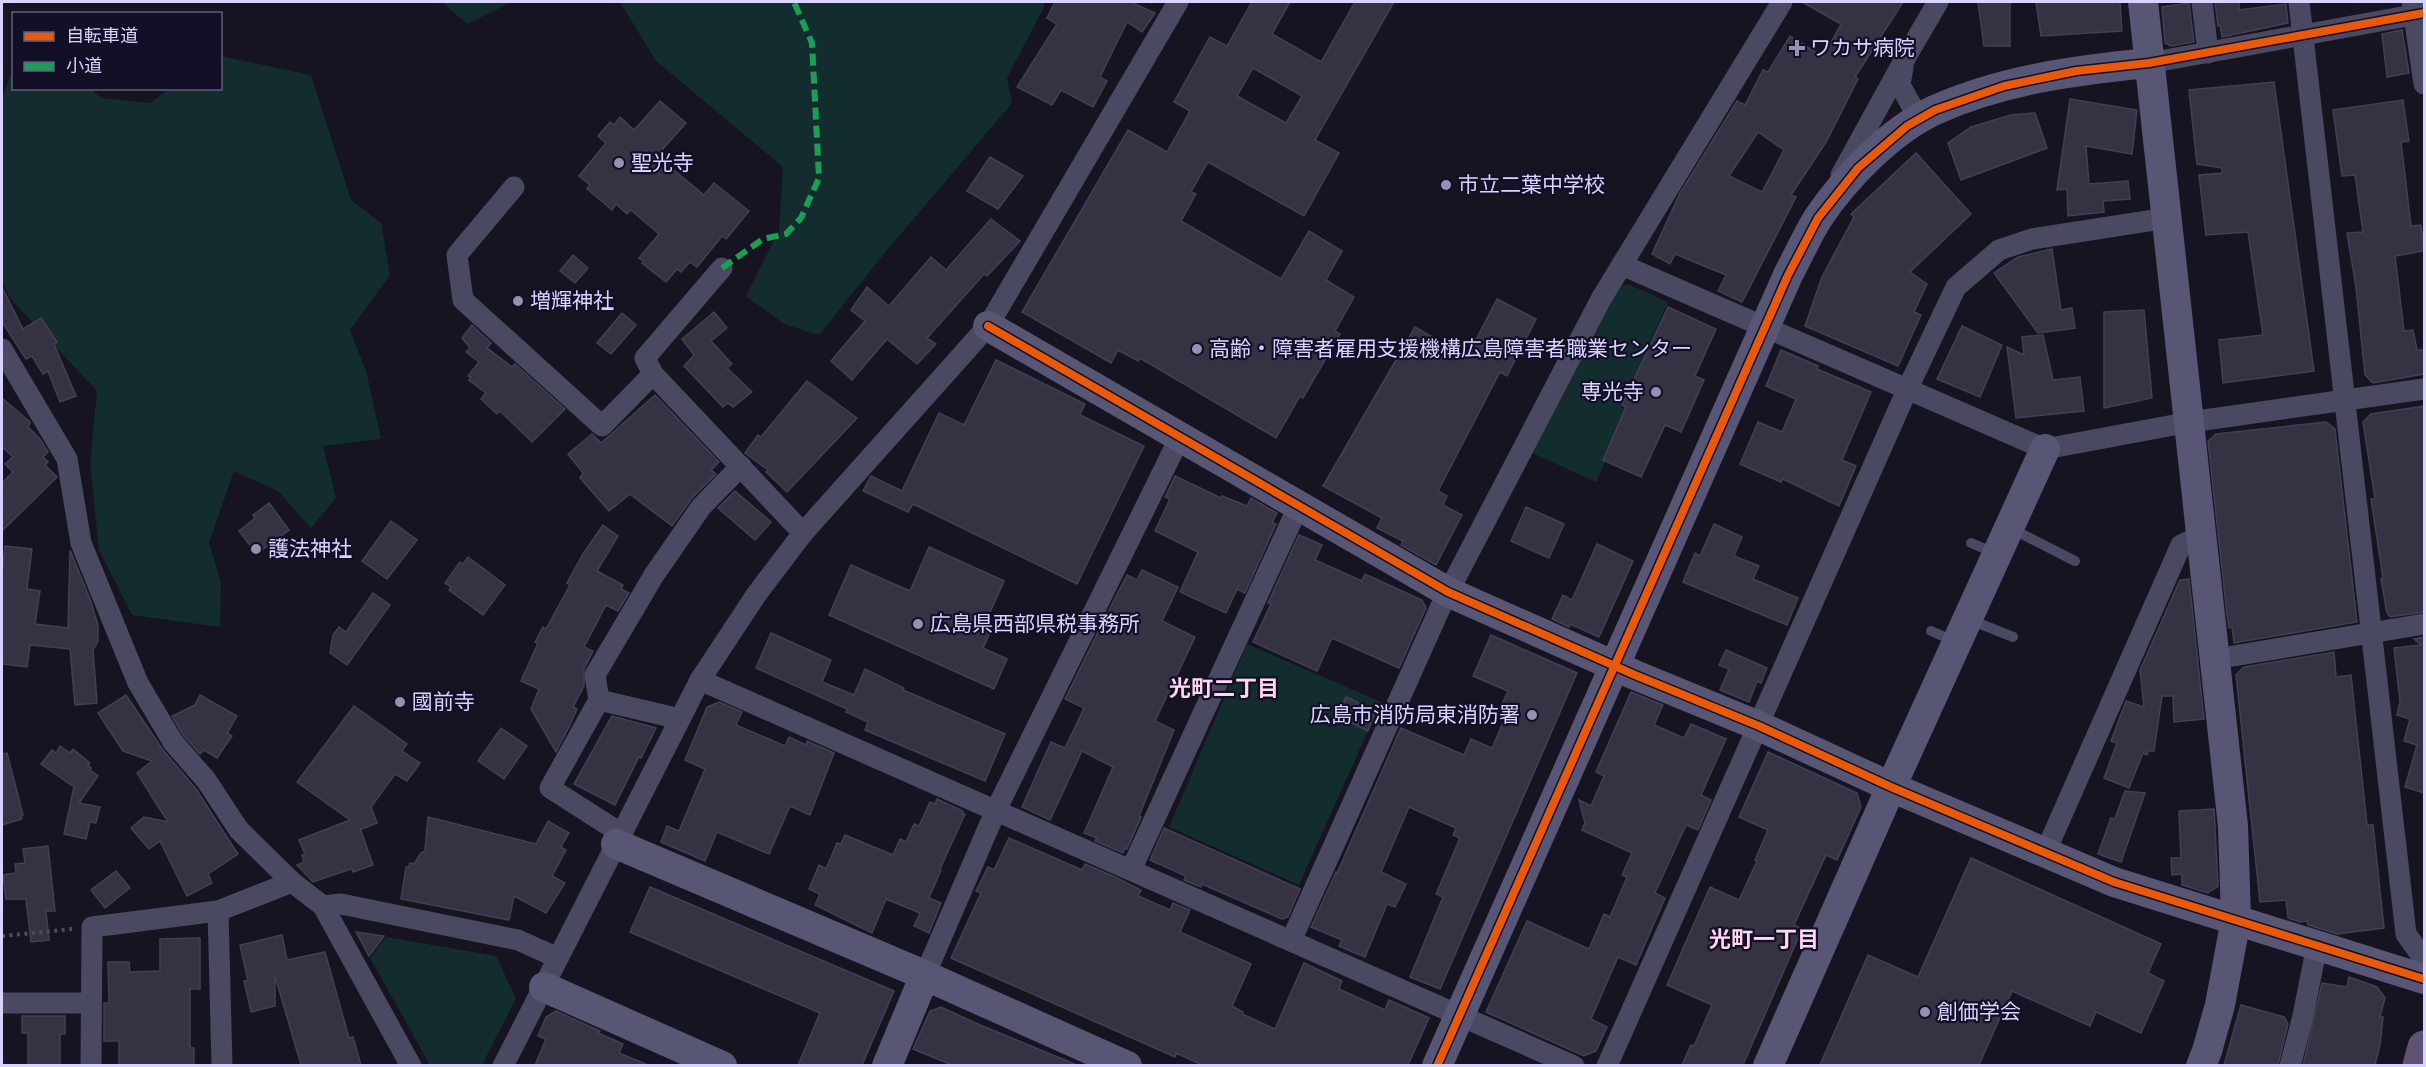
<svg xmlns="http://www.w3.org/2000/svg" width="2426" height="1067" font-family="'Archivo Narrow','Noto Sans JP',sans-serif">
  <rect width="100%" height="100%" fill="#161421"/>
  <g fill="#132c2d">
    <polygon points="442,2 512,2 467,24"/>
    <polygon points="620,2 1044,2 1044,7 1007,78 1012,103 883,255 819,335 784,324 746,296 779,231 783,167 656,61"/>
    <polygon points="221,56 311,75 351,200 381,223 390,275 350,330 367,374 381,439 323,446 336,498 311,528 278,491 234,471 209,543 221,583 220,627 132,615 99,550 90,463 97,391 10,298 2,283 2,97 13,70 14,88 91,89 101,98 150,103 169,89 220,88"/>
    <polygon points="1628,284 1668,302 1621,407 1628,411 1596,482 1530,452 1616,288"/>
    <polygon points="1247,644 1381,702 1299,885 1169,827"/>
    <polygon points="386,937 496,956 516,998 482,1065 430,1065 370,958"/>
  </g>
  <g fill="#343243" stroke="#433f54" stroke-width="1.5" fill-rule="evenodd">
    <polygon points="1055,2 1131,2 1155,13 1142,32 1127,22 1100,77 1107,81 1093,107 1061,90 1052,105 1017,87 1057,24 1047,18"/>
    <path d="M1252,2H1290L1272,34L1321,62L1355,2H1394L1315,140L1339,153L1304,216L1208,162L1191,192L1196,194L1181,221L1281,279L1309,231L1342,251L1326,280L1354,297L1335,331L1340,334L1303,398L1300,396L1276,438L1140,358L1138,361L1118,350L1111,363L1022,312L1128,130L1167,152L1190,111L1174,102L1210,37L1227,46ZM1253,68L1302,96L1286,123L1237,96Z"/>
    <path d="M1802,2H1903L1855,77L1858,79L1826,142L1791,195L1796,197L1742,302L1718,291L1726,275L1675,254L1670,264L1652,254L1680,193L1737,101L1745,105L1763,70L1768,72L1790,36L1823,57L1841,24ZM1758,132L1784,150L1762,192L1729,176Z"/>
    <polygon points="1978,2 2010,2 2010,46 1984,46"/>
    <polygon points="2036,2 2120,2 2122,31 2041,36"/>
    <polygon points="2215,2 2239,2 2239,10 2286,4 2288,23 2222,37 2220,25 2218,26"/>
    <polygon points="2189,3 2194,42 2171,46 2165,43 2162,7"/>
    <polygon points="2402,30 2409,73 2387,77 2382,34"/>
    <polygon points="2274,82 2314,371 2223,383 2219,340 2263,335 2248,232 2206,235 2199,175 2222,173 2222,168 2197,164 2189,90"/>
    <polygon points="2070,99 2137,110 2132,154 2086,146 2089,184 2128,181 2130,199 2103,201 2104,212 2068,216 2067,189 2057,190"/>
    <polygon points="2403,100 2409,141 2401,142 2411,226 2421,225 2424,251 2395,256 2404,331 2413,330 2417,350 2424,350 2424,374 2373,383 2365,375 2356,287 2347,233 2363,232 2355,175 2342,176 2333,110"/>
    <polygon points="660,101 686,123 661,151 668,157 664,162 704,195 714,183 749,211 726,239 722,236 697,267 690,262 681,272 677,269 666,282 642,263 643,261 639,258 659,234 631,210 627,214 616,204 612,210 587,189 590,185 579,176 606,143 598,136 610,122 614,125 620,117 634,130"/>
    <polygon points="2035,113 2047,148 1961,180 1948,143 1971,127 2011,115"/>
    <polygon points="1916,153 1971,214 1910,272 1927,284 1914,312 1921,315 1898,366 1805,326 1822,277 1854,217 1851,214"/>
    <polygon points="990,157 1023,176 998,209 967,191"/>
    <polygon points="991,219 1020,241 987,276 984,274 927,338 936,344 917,364 887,339 852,380 831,361 865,321 851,310 867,287 889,306 931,257 946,270"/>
    <polygon points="2052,249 2061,310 2072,308 2075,328 2038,333 1994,273 2018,257"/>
    <polygon points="573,255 588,268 575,283 560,271"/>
    <polygon points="2,287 23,329 41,318 57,342 54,344 76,396 60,402 48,371 43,374 32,356 26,359 2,322"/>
    <polygon points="1497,299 1536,319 1507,376 1500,372 1438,491 1447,496 1443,505 1462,515 1436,565 1401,545 1403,541 1377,528 1382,518 1323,486 1415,327 1467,357"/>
    <polygon points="1668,307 1716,329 1695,376 1704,380 1681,432 1665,425 1641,477 1603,460 1626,407 1622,405"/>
    <polygon points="2144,310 2152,398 2104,408 2104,312"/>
    <polygon points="714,312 727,328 711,341 732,364 727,368 752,392 733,407 728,403 723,407 684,366 694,355 682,339"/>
    <polygon points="622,313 636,325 611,354 597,343"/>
    <polygon points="472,325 491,343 487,348 512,367 515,364 565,409 532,442 500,411 497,414 481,399 486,393 469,380 471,377 468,376 479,362 466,352 470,348 462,338"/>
    <polygon points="1962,326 2002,345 1980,397 1937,379"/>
    <polygon points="2043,335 2053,380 2080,377 2084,411 2016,418 2007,347 2024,355 2022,337"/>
    <polygon points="1781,350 1818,366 1817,369 1871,392 1842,460 1856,466 1839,506 1783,479 1781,482 1740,464 1758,422 1782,432 1796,399 1766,386"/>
    <polygon points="996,360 1085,404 1080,415 1144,446 1077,584 913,504 908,512 863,491 871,476 902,491 939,413 964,425"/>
    <polygon points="807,381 857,418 787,492 766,472 768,470 745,453 758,435 761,437"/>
    <polygon points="655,395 719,462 711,470 716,474 692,498 672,526 630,494 609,511 580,478 583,473 568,454 592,434 601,443"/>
    <polygon points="2,398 30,422 28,427 40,439 48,452 43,457 48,462 45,465 57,477 2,531 2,483 13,472 5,464 13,457 2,447"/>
    <polygon points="2424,406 2424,612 2390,617 2387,613 2381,579 2383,578 2371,499 2375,499 2363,422 2371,414"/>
    <polygon points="2326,422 2335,429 2357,622 2234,643 2232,627 2229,628 2227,615 2208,441 2216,434"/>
    <polygon points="1175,476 1221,498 1222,496 1247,506 1251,498 1277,513 1272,523 1276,524 1245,593 1237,589 1226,613 1180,592 1198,552 1155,531 1170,499 1165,497"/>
    <polygon points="735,491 771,522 755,540 718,508"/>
    <polygon points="269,503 289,530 257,554 239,531 255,518 253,515"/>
    <polygon points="1526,507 1564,524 1549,558 1511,541"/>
    <polygon points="391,521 417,540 387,579 362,561"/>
    <polygon points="1714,524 1742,537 1734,556 1759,566 1753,579 1798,598 1787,625 1683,582 1695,553 1700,556"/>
    <polygon points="603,525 618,536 597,571 623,585 621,589 629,593 618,611 606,605 584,647 593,651 584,669 584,686 573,707 577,709 570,725 556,752 531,709 539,689 521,681 538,643 535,642 543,627 546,629 570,585 567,583 583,554"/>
    <polygon points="1299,535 1322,545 1315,560 1362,581 1365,574 1422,600 1426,608 1399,668 1332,638 1317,671 1253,642 1271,604 1268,603"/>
    <polygon points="1597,544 1633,561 1599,637 1570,624 1569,627 1552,619 1563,595 1572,600"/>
    <polygon points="5,546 32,549 27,589 40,591 35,624 68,628 70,550 90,599 98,625 98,641 93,650 97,703 75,705 70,649 30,645 27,667 2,664 2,574"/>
    <polygon points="929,547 1004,581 985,624 992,628 983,648 1007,659 994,689 829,615 851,565 910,591"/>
    <polygon points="468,557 505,585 483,615 449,590 451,587 445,583 460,562 463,564"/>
    <polygon points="1142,570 1178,587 1162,621 1195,637 1155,721 1174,730 1139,816 1141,817 1127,849 1125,848 1123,853 1095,841 1097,838 1084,833 1113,767 1082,751 1050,820 1022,807 1051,742 1065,748 1084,708 1065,699 1115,598 1127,575 1137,580"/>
    <polygon points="2189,579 2204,719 2174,722 2173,696 2162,696 2154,751 2148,751 2147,755 2143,753 2129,788 2104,778 2117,743 2111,741 2126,701 2144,707 2140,670 2180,580"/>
    <polygon points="373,593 390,605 347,665 330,653 333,635 339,627 346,632"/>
    <polygon points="771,633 831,660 822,682 854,695 865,669 904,688 903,690 1005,734 985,781 865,730 868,722 846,712 847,709 756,668"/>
    <polygon points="1491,635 1577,673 1440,989 1410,977 1443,897 1436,894 1460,838 1453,835 1456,828 1409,807 1381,872 1406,884 1395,907 1387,904 1365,957 1339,946 1342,940 1311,927 1336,872 1337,873 1401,728 1464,755 1471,739 1492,748 1507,714 1499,711 1508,691 1473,676"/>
    <polygon points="2424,637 2424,793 2405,787 2417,745 2404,741 2410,719 2397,715 2400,702 2394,648 2421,645 2414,639"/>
    <polygon points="1726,650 1767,668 1761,683 1757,681 1749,702 1720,690 1729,669 1719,665"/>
    <polygon points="2334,652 2336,677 2351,675 2367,825 2373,825 2384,928 2337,934 2308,925 2307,921 2300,922 2288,918 2286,900 2260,902 2236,675 2244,667"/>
    <polygon points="1631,692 1663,705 1654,725 1684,738 1691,724 1726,739 1701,795 1711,800 1698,830 1686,825 1655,893 1665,898 1636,965 1618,957 1591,1019 1607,1027 1596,1051 1584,1056 1486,1012 1527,921 1589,949 1604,914 1610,917 1627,877 1622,875 1632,853 1582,830 1585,823 1579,800 1591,806 1604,776 1596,772"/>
    <polygon points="126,695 163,750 196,789 238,854 208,874 212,883 187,896 160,841 149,849 131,828 144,817 168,822 137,773 152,761 123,751 98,713"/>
    <polygon points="200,695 237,716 227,733 232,736 217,758 204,750 200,754 183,735 172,716 195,705"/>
    <polygon points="1346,697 1374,710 1372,715 1374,716 1368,731 1337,716"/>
    <polygon points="719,702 742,712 736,725 785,746 789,737 806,745 807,741 834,753 810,815 790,806 769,854 717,832 705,861 661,842 667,826 679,831 705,769 685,760 707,707"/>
    <polygon points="354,706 407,744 402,751 420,763 407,781 395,774 371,807 377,823 362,829 360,828 373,865 353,872 352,869 348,870 313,882 297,865 304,862 302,855 305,854 299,840 350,820 297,782"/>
    <polygon points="612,716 656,728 641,758 639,757 615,805 574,784"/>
    <polygon points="501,728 527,746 504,779 478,761"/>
    <polygon points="60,746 70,753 73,749 90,763 88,765 91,768 90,770 98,776 79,803 100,807 96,823 90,822 86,839 64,834 74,787 41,764 52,750 56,753"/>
    <polygon points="1768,752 1857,793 1861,807 1837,860 1826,855 1794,925 1802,929 1743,1065 1682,1065 1691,1045 1694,1046 1712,1005 1667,985 1710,887 1739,900 1757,861 1755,860 1768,830 1739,817"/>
    <polygon points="7,753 23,815 21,816 22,819 2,825 2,754"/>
    <polygon points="2125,791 2145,793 2121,862 2098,854 2111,818 2115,819"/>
    <polygon points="937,799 963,811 962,813 965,814 940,869 941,870 929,898 941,903 929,933 914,926 920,913 886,899 872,933 815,905 820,894 809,889 819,865 826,869 837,843 841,844 845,835 893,855 900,839 906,842 914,824 919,826 930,802 935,804"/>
    <polygon points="2214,809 2218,886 2208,893 2182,885 2182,874 2172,875 2171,858 2181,858 2179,811"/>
    <polygon points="428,817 536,844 548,821 569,833 561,847 566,850 552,876 565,883 546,913 514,896 509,920 401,899 406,867 409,867 410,863 414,864 421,853 425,851"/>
    <polygon points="1164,828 1300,889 1288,917 1282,919 1202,884 1201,887 1184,880 1186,876 1150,860"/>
    <polygon points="1009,838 1082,870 1085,864 1113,876 1141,890 1138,896 1170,910 1173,903 1190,910 1180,932 1251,964 1232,1006 1243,1012 1242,1014 1275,1029 1304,963 1342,981 1339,989 1385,1010 1389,1000 1429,1018 1408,1065 1202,1065 1176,1053 1175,1057 951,958 981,893 976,891 988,867 994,870"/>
    <polygon points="48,846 55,911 46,911 49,940 31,942 26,899 6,899 3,875 16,873 15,864 25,863 23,849"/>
    <polygon points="1971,858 2161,944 2148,973 2164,981 2141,1033 2096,1012 2090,1026 2012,991 1979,1065 1820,1065 1868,955 1918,977"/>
    <polygon points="116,871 130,888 105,908 91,890"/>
    <polygon points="650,887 894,991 862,1065 798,1065 820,1013 630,932"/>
    <polygon points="356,932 384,936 369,956"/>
    <polygon points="282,935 287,960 325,952 349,1038 353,1037 361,1065 301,1065 275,976 275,1006 251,1012 244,981 248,980 240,945"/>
    <polygon points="200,938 200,989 190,989 190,1048 194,1048 194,1065 119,1065 119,1041 104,1041 104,1003 109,1003 108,962 129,962 130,972 160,971 160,939"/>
    <polygon points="2349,977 2377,987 2385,998 2380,1017 2383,1017 2380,1045 2375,1065 2303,1065 2322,983 2347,987"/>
    <polygon points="2241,1005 2284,1017 2288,1024 2278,1065 2224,1065"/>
    <polygon points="941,1007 980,1025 1077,1065 952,1065 913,1049 930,1011"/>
    <polygon points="556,1011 600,1031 598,1033 623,1044 619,1053 648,1065 535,1065 546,1039 538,1036 546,1017"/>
    <polygon points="22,1016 65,1016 65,1034 60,1034 60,1065 28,1065 28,1033 22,1033"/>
  </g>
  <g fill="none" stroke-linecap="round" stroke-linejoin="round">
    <polyline stroke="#44505f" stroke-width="4" stroke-dasharray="3 4.5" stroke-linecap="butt" points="2,936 72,929"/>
    <g stroke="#4a4962" stroke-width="10">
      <polyline points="2010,528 2075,561"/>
      <polyline points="1971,543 1995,553"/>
      <polyline points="1968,619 2013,637"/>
      <polyline points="1931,631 1954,641"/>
    </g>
    <g stroke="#4a4962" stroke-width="21">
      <polyline points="2202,2 2208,53"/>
      <polyline points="2299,2 2406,934 2424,959"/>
      <polyline points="2412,2 2424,84"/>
      <polyline points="2149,63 2424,13"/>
      <polyline points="1903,67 1900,85 1919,119"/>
      <polyline points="1841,175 1907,55 1938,2"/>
      <polyline points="514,187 457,255 463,300 602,426 653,374"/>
      <polyline points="1622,265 2045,449 2190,422 2424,389"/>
      <polyline points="722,268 645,358 653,374 803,533"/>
      <polyline points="2,349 67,459 81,543 138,683 173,742 206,780 239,830 292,882 323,906 411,1066"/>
      <polyline points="2215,659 2424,624"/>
      <polyline points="700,680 1574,1066"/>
      <polyline points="599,700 595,675 654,575 701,507 741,466"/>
      <polyline points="622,834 550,788 599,700 680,719"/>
      <polyline points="2045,853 2181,545 2202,535"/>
      <polyline points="1131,870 1299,505"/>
      <polyline points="323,906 341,904 518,940 558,958"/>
      <polyline points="218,911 222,1066"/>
      <polyline points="1291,941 1441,606 1601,299 1782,2"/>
      <polyline points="925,975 996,810 1180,437"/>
      <polyline points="2,1003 91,1003"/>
      <polyline points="91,1066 92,927 218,911 292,882"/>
      <polyline points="503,1066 700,680 756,595 803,533 988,326 1178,2"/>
      <polyline points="1607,1066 1907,390 1956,287 1999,250 2032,239 2167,218"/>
      <polyline points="2290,1066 2303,1016 2317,945"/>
    </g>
    <g stroke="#575674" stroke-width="30">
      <polyline points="2143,2 2233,826 2236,919 2220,1005 2207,1051 2201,1066"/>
      <polyline points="988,326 1448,592 1635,675 1759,726 1891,787 2114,882 2424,979"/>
      <polyline points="616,844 915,971 1127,1066"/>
      <polyline points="544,987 722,1066"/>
      <polyline points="887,1066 925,975"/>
      <path d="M1437,1066L1788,275C1798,256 1807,236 1818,218C1845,178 1891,130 1935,110C2002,80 2076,70 2149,63"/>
      <polyline points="1768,1066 1891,787 2045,449"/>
    </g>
    <polyline stroke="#5e5373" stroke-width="33" points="2419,1066 2424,1047"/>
    <polyline stroke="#1a9f57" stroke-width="6" stroke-dasharray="12 6" stroke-linecap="butt" points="722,268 763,239 786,234 801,218 819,178 812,43 794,2"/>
    <g stroke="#130f26" stroke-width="11">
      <g id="cycleway">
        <polyline points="988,326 1448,592 1635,675 1759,726 1891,787 2114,882 2424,979"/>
        <polyline points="1437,1066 1788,275 1818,218 1858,168 1907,126 1935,110 2004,86 2076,71 2149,63 2424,13"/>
      </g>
    </g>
    <use href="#cycleway" stroke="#e8590c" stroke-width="8"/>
  </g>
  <g fill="#9591b1" stroke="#130f26" stroke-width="2">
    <path d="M1794 39h6v6h6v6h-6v6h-6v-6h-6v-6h6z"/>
    <circle cx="619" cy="163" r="6"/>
    <circle cx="1446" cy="185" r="6"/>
    <circle cx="518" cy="301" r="6"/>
    <circle cx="1197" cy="349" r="6"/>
    <circle cx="1656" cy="392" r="6"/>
    <circle cx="256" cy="549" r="6"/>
    <circle cx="918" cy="624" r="6"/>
    <circle cx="400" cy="702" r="6"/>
    <circle cx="1532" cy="715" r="6"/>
    <circle cx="1925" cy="1012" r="6"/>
  </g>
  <g text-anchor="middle" stroke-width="4.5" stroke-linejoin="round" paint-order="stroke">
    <g font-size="21" fill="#d9d4ff" stroke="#130f26" text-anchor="start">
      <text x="1810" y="55">ワカサ病院</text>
      <text x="631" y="170">聖光寺</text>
      <text x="1458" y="192">市立二葉中学校</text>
      <text x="530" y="308">増輝神社</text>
      <text x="1209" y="356">高齢・障害者雇用支援機構広島障害者職業センター</text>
      <text x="1644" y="399" text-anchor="end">専光寺</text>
      <text x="268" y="556">護法神社</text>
      <text x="930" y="631">広島県西部県税事務所</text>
      <text x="412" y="709">國前寺</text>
      <text x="1520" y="722" text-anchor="end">広島市消防局東消防署</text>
      <text x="1937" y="1019">創価学会</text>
    </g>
    <g font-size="22" font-weight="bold" fill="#ffd6f0" stroke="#130f26">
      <text x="1224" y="696">光町二丁目</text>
      <text x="1764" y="947">光町一丁目</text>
    </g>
  </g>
  <rect width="2426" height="1067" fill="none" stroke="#d9d4ff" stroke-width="6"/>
  <rect x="12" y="12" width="210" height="78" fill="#130f26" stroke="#625e7d" stroke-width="1.5"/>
  <rect x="24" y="32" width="30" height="9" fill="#e8590c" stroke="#625e7d" stroke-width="1.5"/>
  <text x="66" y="42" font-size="18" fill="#d9d4ff">自転車道</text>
  <rect x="24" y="62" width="30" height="9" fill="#1a9f57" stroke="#625e7d" stroke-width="1.5"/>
  <text x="66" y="72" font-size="18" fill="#d9d4ff">小道</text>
</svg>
